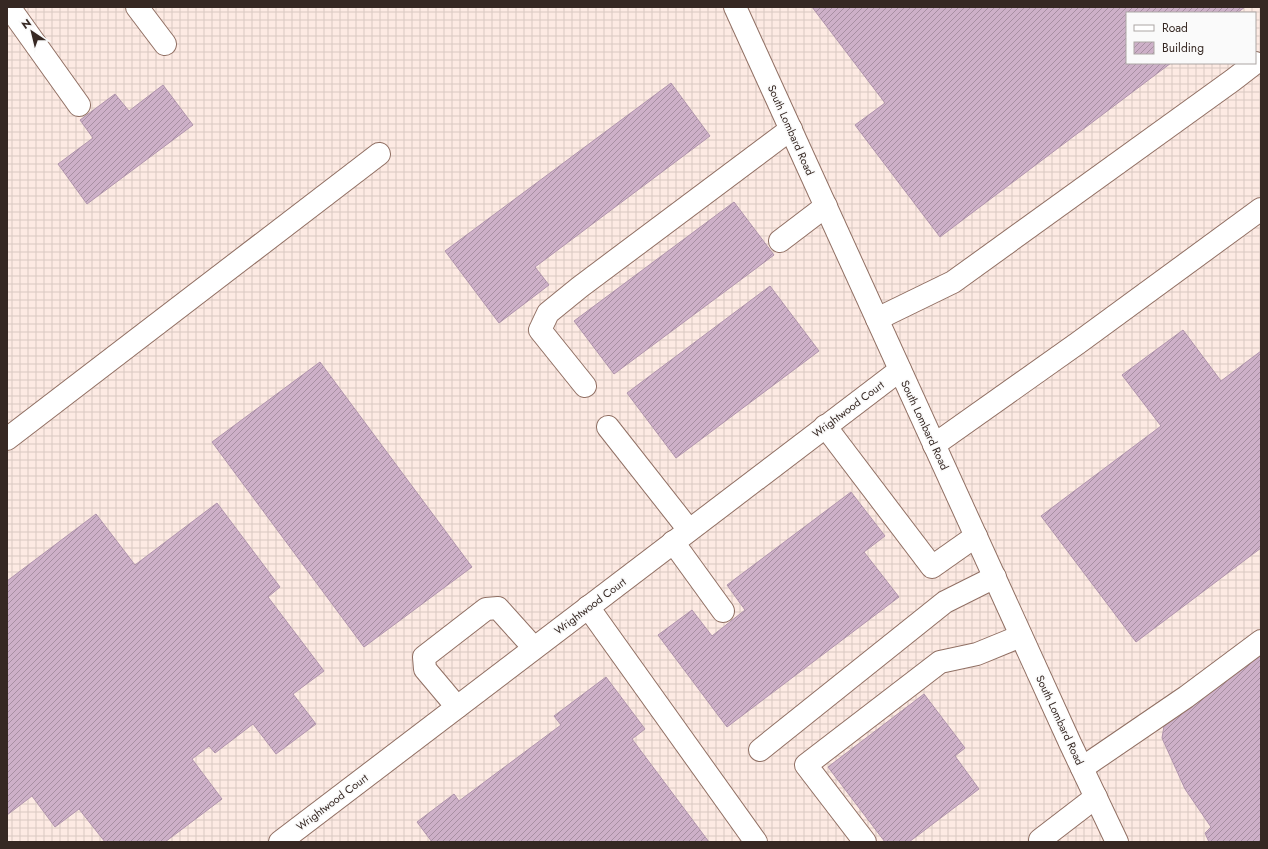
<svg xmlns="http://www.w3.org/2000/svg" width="1268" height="849" font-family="Jost,sans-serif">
  <defs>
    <pattern id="industrial-grid" width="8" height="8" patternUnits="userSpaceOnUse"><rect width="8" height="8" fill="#fdeae3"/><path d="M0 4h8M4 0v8" fill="none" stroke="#d9c9c2"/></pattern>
    <pattern id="building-hatch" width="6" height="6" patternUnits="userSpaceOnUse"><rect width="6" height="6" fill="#cdb0c8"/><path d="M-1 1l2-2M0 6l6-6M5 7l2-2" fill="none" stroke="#a78fa2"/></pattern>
  </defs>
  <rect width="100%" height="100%" fill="#fafafa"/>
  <path fill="url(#industrial-grid)" fill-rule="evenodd" d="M7,7H1261V842H7ZM1127,13H1255V63H1127Z"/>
  <g fill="url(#building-hatch)" stroke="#b094ac">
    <polygon points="812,7 1245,7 1237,13 1127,13 1127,63 1171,63 940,237 855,125 885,103"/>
    <polygon points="671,83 710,136 535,267 549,285 499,323 445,251"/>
    <polygon points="163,85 193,125 87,204 58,164 93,138 80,120 115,94 129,111"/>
    <polygon points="734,202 774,255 614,374 574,321"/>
    <polygon points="770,286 819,351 676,458 627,393"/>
    <polygon points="1183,330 1221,381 1261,351 1261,548 1136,642 1041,516 1161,426 1122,375"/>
    <polygon points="320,362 472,567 364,647 212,442"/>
    <polygon points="851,492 885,536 864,552 899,597 727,727 658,635 692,610 712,636 745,610 727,585"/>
    <polygon points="217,503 280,587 268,597 324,671 293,694 316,724 276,754 253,724 215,753 209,746 192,759 222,799 165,842 105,842 79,809 55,827 32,796 7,815 7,581 96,514 135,565"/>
    <polygon points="1261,654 1261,842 1209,842 1205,833 1211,827 1185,789 1162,738 1164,726"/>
    <polygon points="606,677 645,729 632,739 709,842 432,842 417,822 454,794 459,801 561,725 554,716"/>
    <polygon points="924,694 965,748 955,756 979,789 909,842 885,842 828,767"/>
  </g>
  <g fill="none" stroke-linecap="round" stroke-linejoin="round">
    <g stroke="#917064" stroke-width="24">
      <g id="minor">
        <polyline points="9,7 79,105"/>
        <polyline points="137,7 165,44"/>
        <polyline points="735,7 1070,743 1117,842"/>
        <polyline points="780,241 826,206"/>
        <polyline points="877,319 953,282 1233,80 1255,63"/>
        <polyline points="585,386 540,330 548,313 580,287 791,129"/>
        <polyline points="825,426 932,567 976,536"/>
        <polyline points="608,427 689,530"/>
        <polyline points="7,439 379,154"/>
        <polyline points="934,445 1078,343 1261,209"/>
        <polyline points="673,542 723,611"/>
        <polyline points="588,607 756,842"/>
        <polyline points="457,707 425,669 424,657 486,609 498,608 534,648"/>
        <polyline points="760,750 945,602 995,577"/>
        <polyline points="1082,768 1186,697 1261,641"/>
        <polyline points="1040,840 1096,797"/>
        <polyline points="280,842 900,370"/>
        <polyline points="865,842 806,765 940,662 977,654 1021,636"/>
      </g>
    </g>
    <use href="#minor" stroke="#fff" stroke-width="22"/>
  </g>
  <g text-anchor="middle" stroke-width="3" stroke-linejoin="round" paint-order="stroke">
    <g font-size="11" fill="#362823" stroke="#fafafa">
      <text transform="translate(791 130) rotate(66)" y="4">South Lombard Road</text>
      <text transform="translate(848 409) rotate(-37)" y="4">Wrightwood Court</text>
      <text transform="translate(925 425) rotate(65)" y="4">South Lombard Road</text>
      <text transform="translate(590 606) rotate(-37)" y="4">Wrightwood Court</text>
      <text transform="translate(1060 720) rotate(65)" y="4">South Lombard Road</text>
      <text transform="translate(332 802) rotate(-37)" y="4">Wrightwood Court</text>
    </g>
  </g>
  <rect width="1268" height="849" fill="none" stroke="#362823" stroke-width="16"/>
  <rect x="1126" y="12" width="130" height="52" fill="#fafafa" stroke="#aca6a4"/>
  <rect x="1134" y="25" width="20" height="6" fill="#ffffff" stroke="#aca6a4"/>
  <text x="1162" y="32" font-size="12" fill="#362823">Road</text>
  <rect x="1134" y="42" width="20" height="12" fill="url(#building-hatch)" stroke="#aca6a4"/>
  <text x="1162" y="52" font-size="12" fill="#362823">Building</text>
  <g transform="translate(32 32) rotate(325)" stroke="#fafafa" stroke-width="3" paint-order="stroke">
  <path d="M0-3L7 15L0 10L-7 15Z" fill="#362823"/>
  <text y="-6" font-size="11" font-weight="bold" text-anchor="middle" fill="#362823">N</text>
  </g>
</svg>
